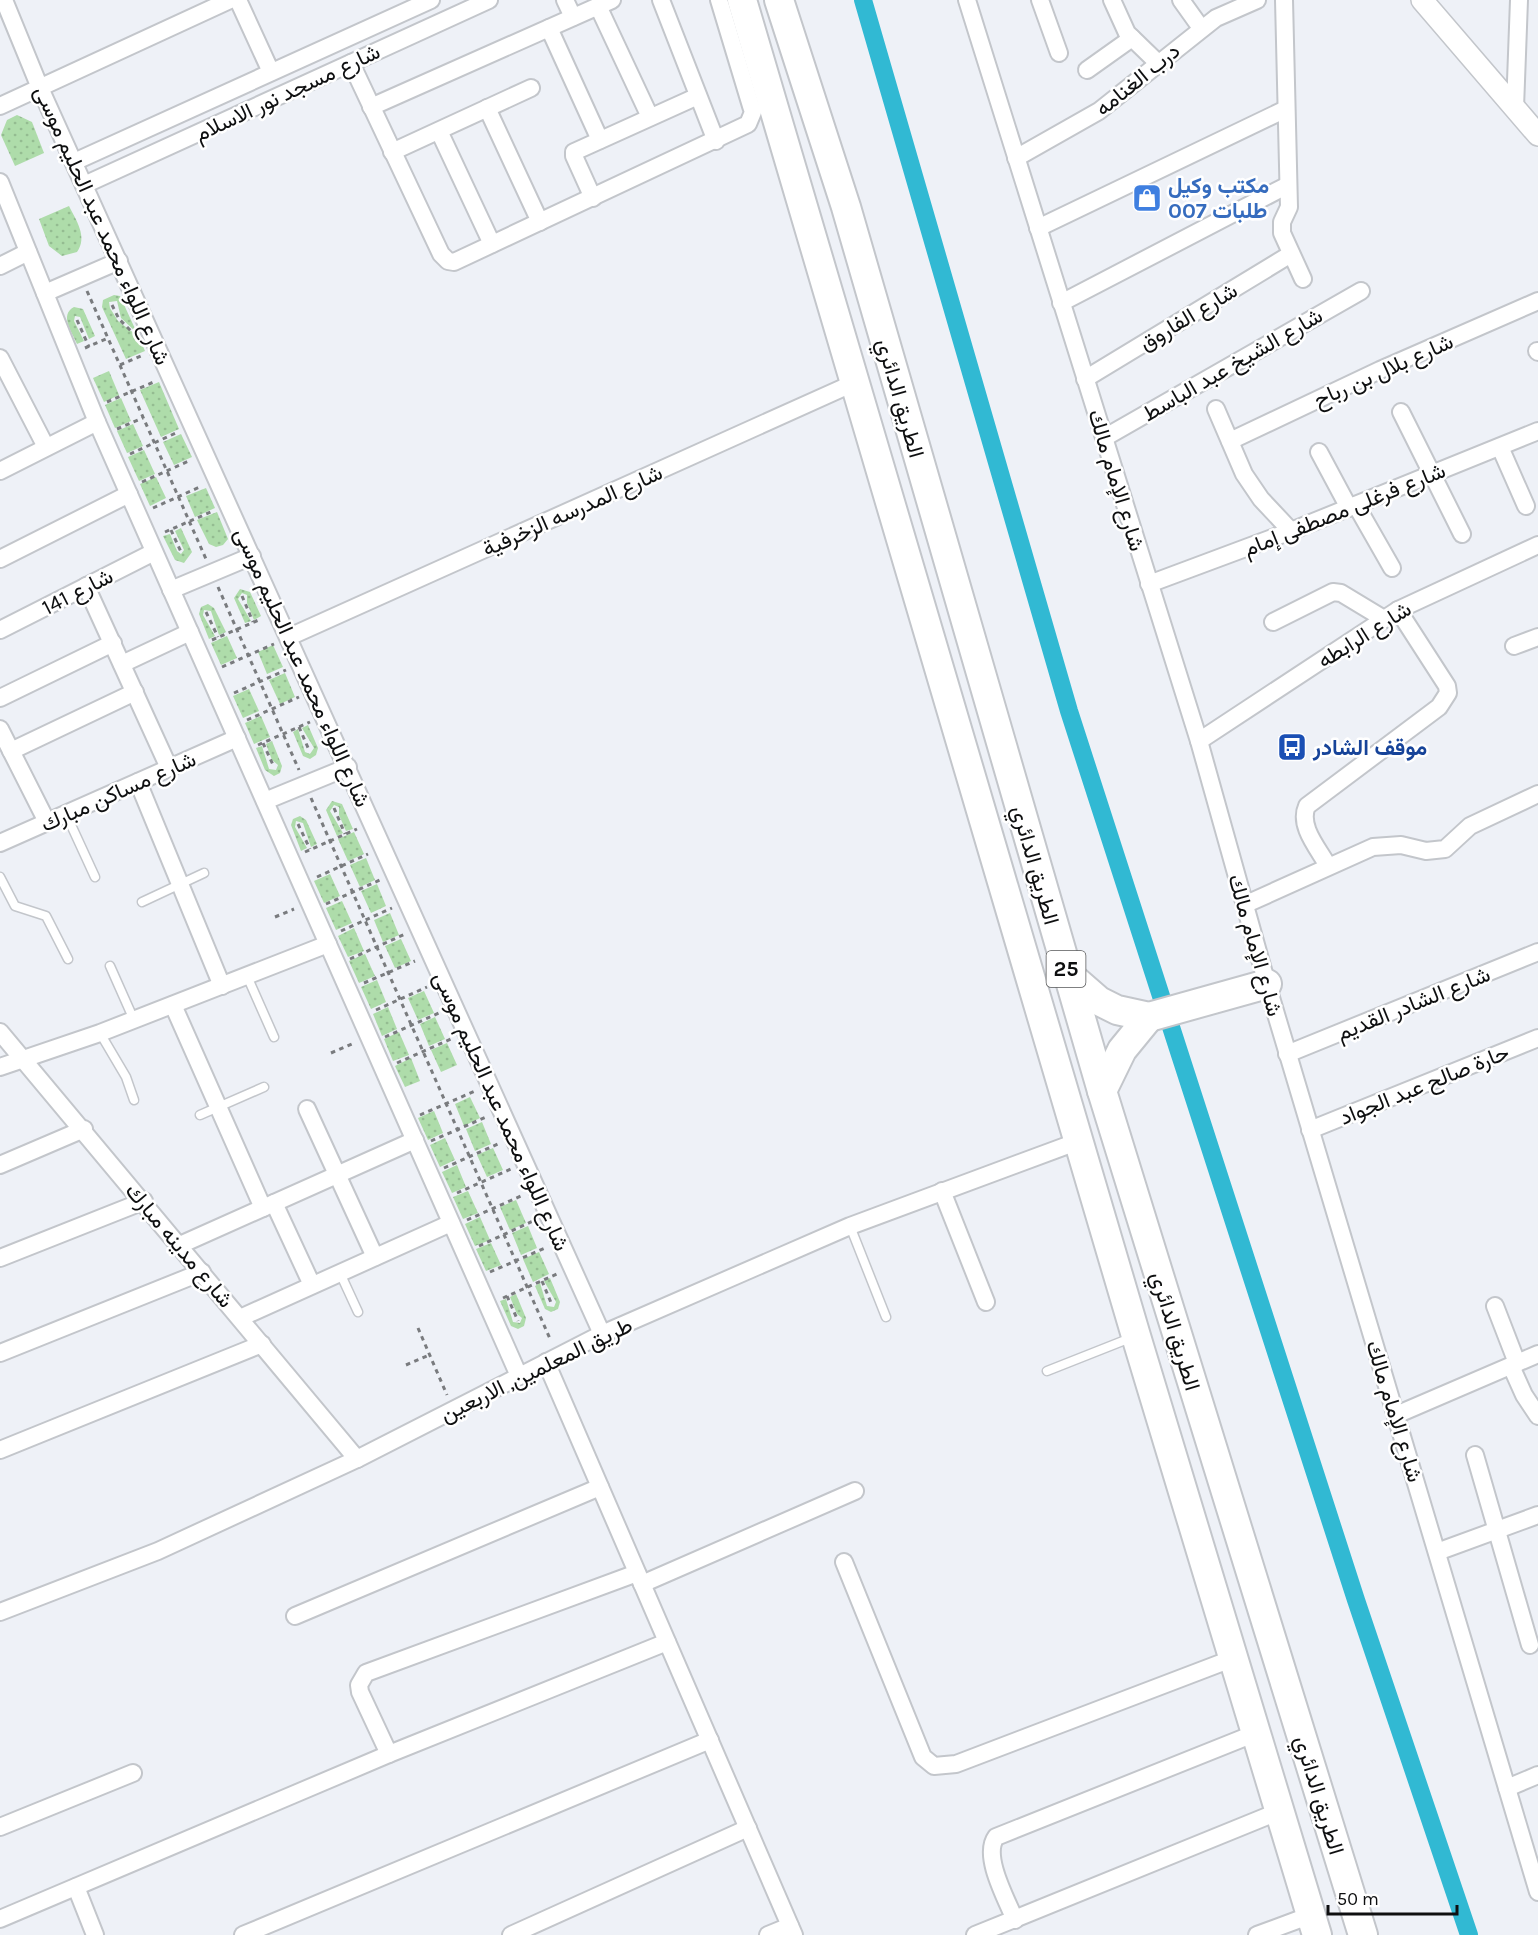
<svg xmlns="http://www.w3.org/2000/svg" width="1538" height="1935" font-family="Karla,Vazirmatn,sans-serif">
  <defs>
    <pattern id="grass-dots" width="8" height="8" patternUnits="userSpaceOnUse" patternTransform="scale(1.5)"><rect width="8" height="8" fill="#aedcaa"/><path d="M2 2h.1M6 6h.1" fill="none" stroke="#94bc91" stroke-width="1.8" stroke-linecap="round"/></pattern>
  </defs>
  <rect width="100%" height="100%" fill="#eef1f7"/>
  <g fill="url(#grass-dots)">
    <polygon points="17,115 32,122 44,153 15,166 1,135 7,120"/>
    <path d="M69,206C76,220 88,237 77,252L62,256L49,246L39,219Z"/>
    <polygon points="114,295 120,296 137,333 121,318 117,301 109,302 110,308 118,321 139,337 145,351 126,359 102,307 103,300"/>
    <path d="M74,307L83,309L95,336L89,339L80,317L75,316L74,321L84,341L77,344C72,332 59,315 74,307Z"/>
    <polygon points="109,371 119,395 104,402 93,378"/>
    <polygon points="159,382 179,429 161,437 140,390"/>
    <polygon points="121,398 131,421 115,428 105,405"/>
    <polygon points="133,424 143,446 127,453 117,431"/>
    <polygon points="181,434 192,457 174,465 163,442"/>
    <polygon points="144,450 155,474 139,481 128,457"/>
    <polygon points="156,477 166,498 150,506 140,484"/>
    <polygon points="206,488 215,508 195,517 186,496"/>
    <polygon points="217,512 228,539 223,545 216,547 209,544 197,520"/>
    <polygon points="181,528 192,552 184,563 175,560 163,536 170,534 177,551 181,554 184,550 175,531"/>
    <polygon points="240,589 250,592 261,616 254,620 247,603 247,595 242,593 238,599 251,621 245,623 234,598"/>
    <polygon points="208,604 214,608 226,632 219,635 211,611 204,610 203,615 215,636 209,639 199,614 201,607"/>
    <polygon points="227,636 237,658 221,665 211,643"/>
    <polygon points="273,645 283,667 267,674 258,652"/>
    <polygon points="285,673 295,697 280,704 269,680"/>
    <polygon points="249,689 259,711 243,718 233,696"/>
    <polygon points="261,716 270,737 254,744 245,723"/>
    <polygon points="308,725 318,748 316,755 310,759 303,756 293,732 298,729 305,752 310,754 314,748 302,728"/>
    <polygon points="272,741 282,766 280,773 274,776 265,770 256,748 262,746 269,769 276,770 278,765 272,760 266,744"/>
    <polygon points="332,801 342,804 353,829 346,831 339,815 339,807 334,805 330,811 343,833 337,836 326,810"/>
    <polygon points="300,816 306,820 317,844 311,847 303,823 296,821 295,827 307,848 301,851 291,825 293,819"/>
    <polygon points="354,832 364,854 348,861 338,839"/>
    <polygon points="366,858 375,880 360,887 350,865"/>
    <polygon points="330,874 340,896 324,903 314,881"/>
    <polygon points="377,884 386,906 371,913 361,891"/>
    <polygon points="342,901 352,923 336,930 326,908"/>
    <polygon points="390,913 399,935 383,942 374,920"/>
    <polygon points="354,928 364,951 348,957 338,936"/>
    <polygon points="401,939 411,961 395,968 385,946"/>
    <polygon points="365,954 375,976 359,983 349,961"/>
    <polygon points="377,980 386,1002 371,1009 361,987"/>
    <polygon points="424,991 434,1013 418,1020 408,998"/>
    <polygon points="388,1007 397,1029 382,1036 373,1014"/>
    <polygon points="435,1017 445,1039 429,1046 420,1024"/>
    <polygon points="399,1032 409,1055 393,1061 384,1039"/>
    <polygon points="447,1043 457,1065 441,1072 431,1050"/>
    <polygon points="411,1058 420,1081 405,1087 395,1066"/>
    <polygon points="470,1097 480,1118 464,1126 455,1104"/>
    <polygon points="434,1111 443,1133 428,1140 418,1118"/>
    <polygon points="482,1122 491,1144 475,1151 466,1129"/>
    <polygon points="445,1138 455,1160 440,1167 430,1145"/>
    <polygon points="493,1148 503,1170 487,1177 477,1155"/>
    <polygon points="457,1165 466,1187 452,1193 442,1172"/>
    <polygon points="468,1191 478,1213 463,1219 453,1197"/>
    <polygon points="516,1200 526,1223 510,1230 500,1207"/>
    <polygon points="480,1217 490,1240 475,1246 465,1224"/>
    <polygon points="528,1226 537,1248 521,1255 512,1233"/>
    <polygon points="491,1243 501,1265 486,1271 476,1249"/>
    <polygon points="539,1252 549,1274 533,1282 523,1259"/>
    <polygon points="550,1278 560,1302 558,1309 551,1312 545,1309 535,1286 540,1283 547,1306 554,1307 556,1302 544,1281"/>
    <polygon points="516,1294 526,1318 524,1326 518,1329 511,1326 500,1301 506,1299 513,1322 520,1323 522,1318 517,1314 510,1297"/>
  </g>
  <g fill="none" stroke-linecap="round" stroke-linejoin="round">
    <polyline stroke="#31b9d3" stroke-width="18" points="863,0 1069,711 1356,1600 1469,1935"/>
    <g stroke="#c3c6cb" stroke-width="11">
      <g id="service">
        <polyline points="66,814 95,877"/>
        <polyline points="0,877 15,906 46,916 68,959"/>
        <polyline points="142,902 204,873"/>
        <polyline points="110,966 134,1020"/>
        <polyline points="247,976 274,1037"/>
        <polyline points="100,1033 126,1077 134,1100"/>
        <polyline points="200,1115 264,1087"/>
        <polyline points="850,1226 886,1317"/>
        <polyline points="340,1273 358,1312"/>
        <polyline points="1047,1371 1133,1337"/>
      </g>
    </g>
    <g stroke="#c3c6cb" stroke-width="20">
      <g id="minor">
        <polyline points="4,0 40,88 602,1334"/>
        <polyline points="238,0 271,72"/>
        <polyline points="565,0 573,17"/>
        <polyline points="661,0 716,141"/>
        <polyline points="967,0 1199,741 1267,984 1538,1892"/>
        <polyline points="1040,0 1059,53"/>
        <polyline points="1112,0 1127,33 1158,63"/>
        <polyline points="1181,0 1201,28"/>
        <polyline points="1284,0 1289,207 1282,222 1282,233 1303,279"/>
        <polyline points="598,6 650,117"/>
        <polyline points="549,28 600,140"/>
        <polyline points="351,63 441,254 448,261 454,262 748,124 753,112 751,106 719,0"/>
        <polyline points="1087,70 1132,38"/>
        <polyline points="0,106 230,0"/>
        <polyline points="371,107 612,0"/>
        <polyline points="487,108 540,222"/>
        <polyline points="1515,108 1519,0"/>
        <polyline points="439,131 492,244"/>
        <polyline points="392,152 531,88"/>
        <polyline points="1016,158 1099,111 1216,18 1257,0"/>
        <polyline points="74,162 431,0"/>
        <polyline points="0,182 97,422 519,1376"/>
        <polyline points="84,185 489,0"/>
        <polyline points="593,198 574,156 574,152 698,96"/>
        <polyline points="1038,228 1286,109"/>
        <polyline points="0,266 28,252"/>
        <polyline points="45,293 119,261"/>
        <polyline points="1061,303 1288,185"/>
        <polyline points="1537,351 1538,352"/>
        <polyline points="0,358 46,447"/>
        <polyline points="1085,379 1291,254"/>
        <polyline points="1216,409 1244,474 1261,499 1291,531"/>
        <polyline points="1401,412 1462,534"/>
        <polyline points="1104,438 1361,291"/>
        <polyline points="1230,441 1380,370 1538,301"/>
        <polyline points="1500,447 1526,506"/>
        <polyline points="1319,452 1349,508"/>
        <polyline points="0,471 97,422"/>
        <polyline points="1356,505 1392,568"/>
        <polyline points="0,559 129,494"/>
        <polyline points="1149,584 1291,531 1538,431"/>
        <polyline points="86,586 169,768"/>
        <polyline points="171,590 252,556"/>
        <polyline points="1273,622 1333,592 1341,593 1384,619"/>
        <polyline points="0,630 154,552"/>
        <polyline points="289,637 856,382"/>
        <polyline points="1514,646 1538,637"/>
        <polyline points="122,664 190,632"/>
        <polyline points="0,698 113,643"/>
        <polyline points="0,729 47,822"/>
        <polyline points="1199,741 1398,610 1538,545"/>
        <polyline points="11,751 135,692"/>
        <polyline points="138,782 222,986"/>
        <polyline points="265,801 348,767"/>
        <polyline points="0,843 237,738"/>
        <path d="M1328,866C1318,848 1298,826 1307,806L1439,707L1448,693L1447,686L1398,610"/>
        <polyline points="1244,905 1373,847 1401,845 1426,851 1445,849 1470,826 1538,794"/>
        <polyline points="173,1005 263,1208"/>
        <polyline points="0,1032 357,1459"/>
        <polyline points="1287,1054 1538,952"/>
        <polyline points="0,1067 100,1033 328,944"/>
        <polyline points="307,1109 375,1257"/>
        <polyline points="1310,1130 1538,1038"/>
        <polyline points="0,1165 84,1129"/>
        <polyline points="942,1191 986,1302"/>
        <polyline points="274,1203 312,1285"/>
        <polyline points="180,1245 415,1140"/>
        <polyline points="0,1258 144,1201"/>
        <polyline points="1495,1306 1517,1363"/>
        <polyline points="240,1318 451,1223"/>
        <polyline points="0,1353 202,1272"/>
        <polyline points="546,1362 794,1935"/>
        <polyline points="1511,1366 1524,1395 1538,1416"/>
        <polyline points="1396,1415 1538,1354"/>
        <polyline points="0,1450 262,1344"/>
        <polyline points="1475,1455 1530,1645"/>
        <polyline points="1437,1552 1538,1515"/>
        <polyline points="844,1562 923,1757 934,1766 956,1764 1234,1658"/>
        <polyline points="642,1584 855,1491"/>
        <polyline points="0,1612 158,1551 357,1459 602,1334 850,1226 1079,1141"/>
        <polyline points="295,1616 600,1487"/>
        <polyline points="389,1754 360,1692 359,1685 366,1673 637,1573"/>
        <polyline points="1507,1788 1538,1775"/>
        <polyline points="0,1827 133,1773"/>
        <polyline points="76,1887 95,1935"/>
        <polyline points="0,1919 389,1754 667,1642"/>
        <path d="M1015,1920C1007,1900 982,1856 996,1837L1256,1733"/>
        <polyline points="243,1935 710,1740"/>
        <polyline points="511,1935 748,1828"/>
        <polyline points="768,1935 790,1926"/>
        <polyline points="975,1935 1280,1811"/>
        <polyline points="1257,1935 1311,1915"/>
      </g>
    </g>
    <g stroke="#c3c6cb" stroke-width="24">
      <polyline id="tertiary" points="1422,0 1538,135"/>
    </g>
    <g stroke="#c3c6cb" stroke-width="32">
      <g id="trunk">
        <polyline points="742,0 1136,1336 1317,1935"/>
        <polyline points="779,0 846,207 1102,1091 1363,1935"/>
        <polyline points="1068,974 1099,1001 1117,1010 1149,1017 1267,984"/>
        <polyline points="1102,1091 1122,1050 1149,1017"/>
      </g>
    </g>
    <g stroke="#797b7e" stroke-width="3" stroke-dasharray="4.5 4.5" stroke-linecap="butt">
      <polyline points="87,291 206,559"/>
      <polyline points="112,305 119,319 131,331"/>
      <polyline points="77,320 89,347"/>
      <polyline points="85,348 108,338"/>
      <polyline points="120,365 143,355"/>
      <polyline points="107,402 156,381"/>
      <polyline points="117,429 143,418"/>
      <polyline points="130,454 178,432"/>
      <polyline points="142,482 191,460"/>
      <polyline points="153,508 202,486"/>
      <polyline points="171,530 181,552"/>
      <polyline points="165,532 213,511"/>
      <polyline points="218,587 299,770"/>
      <polyline points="242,596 253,622"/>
      <polyline points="206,612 218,637"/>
      <polyline points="212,640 261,619"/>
      <polyline points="222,667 274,644"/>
      <polyline points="234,693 286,670"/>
      <polyline points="247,720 299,697"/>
      <polyline points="299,727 309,750"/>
      <polyline points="263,743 274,767"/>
      <polyline points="258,745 310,722"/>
      <polyline points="311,798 551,1341"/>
      <polyline points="334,808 345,834"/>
      <polyline points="298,824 310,849"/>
      <polyline points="305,852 357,829"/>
      <polyline points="317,877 368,854"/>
      <polyline points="326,904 380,880"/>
      <polyline points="275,917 294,909"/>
      <polyline points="341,931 392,908"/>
      <polyline points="350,959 405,934"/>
      <polyline points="364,983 415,961"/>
      <polyline points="376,1010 427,987"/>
      <polyline points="385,1037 439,1013"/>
      <polyline points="331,1053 354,1043"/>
      <polyline points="397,1063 451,1039"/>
      <polyline points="420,1115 475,1091"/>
      <polyline points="431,1141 486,1117"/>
      <polyline points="444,1168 498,1144"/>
      <polyline points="457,1193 511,1169"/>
      <polyline points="467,1220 521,1196"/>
      <polyline points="479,1246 533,1221"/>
      <polyline points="490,1272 545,1248"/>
      <polyline points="542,1281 552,1305"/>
      <polyline points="507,1296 518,1321"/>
      <polyline points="503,1298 557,1274"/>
      <polyline points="418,1328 447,1395"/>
      <polyline points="406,1365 429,1355"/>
    </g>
    <use href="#service" stroke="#fff" stroke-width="8"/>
    <use href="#minor" stroke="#fff" stroke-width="16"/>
    <use href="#tertiary" stroke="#fff" stroke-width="21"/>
    <use href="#trunk" stroke="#fff" stroke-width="28"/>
  </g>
  <defs>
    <g id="shop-square" transform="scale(1.5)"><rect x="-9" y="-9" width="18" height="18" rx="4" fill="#3f7fe0" stroke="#fff"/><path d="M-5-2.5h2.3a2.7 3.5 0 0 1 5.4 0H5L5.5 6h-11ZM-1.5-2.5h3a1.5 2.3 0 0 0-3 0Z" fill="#fff"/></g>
    <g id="bus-square" transform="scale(1.5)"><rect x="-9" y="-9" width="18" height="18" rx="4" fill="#1a4fb4" stroke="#fff"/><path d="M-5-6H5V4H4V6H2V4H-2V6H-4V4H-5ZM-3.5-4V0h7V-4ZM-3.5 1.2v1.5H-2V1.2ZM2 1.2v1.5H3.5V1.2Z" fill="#fff"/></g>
  </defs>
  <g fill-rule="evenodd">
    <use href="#shop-square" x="1147" y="198"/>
    <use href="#bus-square" x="1292" y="747"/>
  </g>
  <g text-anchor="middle" stroke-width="5" stroke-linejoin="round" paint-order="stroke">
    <rect fill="#fff" stroke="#565758" stroke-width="1.5" x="1046.5" y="951" width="39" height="36" rx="4.5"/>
    <g font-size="21" font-weight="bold" fill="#0e0f10">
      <text x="1066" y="976">25</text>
    </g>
    <g font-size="22" fill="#0e0f10" stroke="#fff">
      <text transform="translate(1137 79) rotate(-39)" y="8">درب الغنامه</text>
      <text transform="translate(287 92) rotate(-25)" y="8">شارع مسجد نور الاسلام</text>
      <text transform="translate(103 225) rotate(66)" y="8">شارع اللواء محمد عبد الحليم موسى</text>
      <text transform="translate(1188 316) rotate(-31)" y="8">شارع الفاروق</text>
      <text transform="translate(1232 364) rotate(-30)" y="8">شارع الشيخ عبد الباسط</text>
      <text transform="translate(1383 370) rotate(-24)" y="8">شارع بلال بن رباح</text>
      <text transform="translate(901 398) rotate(74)" y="8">الطريق الدائري</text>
      <text transform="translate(1117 480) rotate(73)" y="8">شارع الإمام مالك</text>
      <text transform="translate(1344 509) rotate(-22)" y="8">شارع فرغلى مصطفى إمام</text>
      <text transform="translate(572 510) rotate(-24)" y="8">شارع المدرسه الزخرفية</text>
      <text transform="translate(77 591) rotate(-27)" y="8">شارع 141</text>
      <text transform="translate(1364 634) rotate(-32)" y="8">شارع الرابطه</text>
      <text transform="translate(303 667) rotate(66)" y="8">شارع اللواء محمد عبد الحليم موسى</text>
      <text transform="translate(118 791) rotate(-24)" y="8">شارع مساكن مبارك</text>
      <text transform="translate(1036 865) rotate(74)" y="8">الطريق الدائري</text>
      <text transform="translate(1256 945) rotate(74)" y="8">شارع الإمام مالك</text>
      <text transform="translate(1413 1003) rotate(-22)" y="8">شارع الشادر القديم</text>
      <text transform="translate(1424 1084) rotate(-22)" y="8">حارة صالح عبد الجواد</text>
      <text transform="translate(502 1111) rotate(66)" y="8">شارع اللواء محمد عبد الحليم موسى</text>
      <text transform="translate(180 1245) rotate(50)" y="8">شارع مدينه مبارك</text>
      <text transform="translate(1176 1331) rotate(73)" y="8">الطريق الدائري</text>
      <text transform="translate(536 1369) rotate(-26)" y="8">طريق المعلمين, الاربعين</text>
      <text transform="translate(1395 1411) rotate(73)" y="8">شارع الإمام مالك</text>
      <text transform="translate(1320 1795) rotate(73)" y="8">الطريق الدائري</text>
    </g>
    <g font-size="22" font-weight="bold" fill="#366cbe" stroke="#fff" text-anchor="start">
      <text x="1168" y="193">مكتب وكيل<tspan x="1168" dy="25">طلبات 007</tspan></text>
    </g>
    <g font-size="22" font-weight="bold" fill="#164399" stroke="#fff" text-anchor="start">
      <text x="1313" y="755">موقف الشادر</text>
    </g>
  </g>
  <path d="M1328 1905v9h129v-9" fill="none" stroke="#0e0f10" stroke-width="3"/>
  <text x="1337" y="1905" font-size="18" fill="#0e0f10" stroke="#ffffff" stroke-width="4.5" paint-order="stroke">50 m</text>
</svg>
